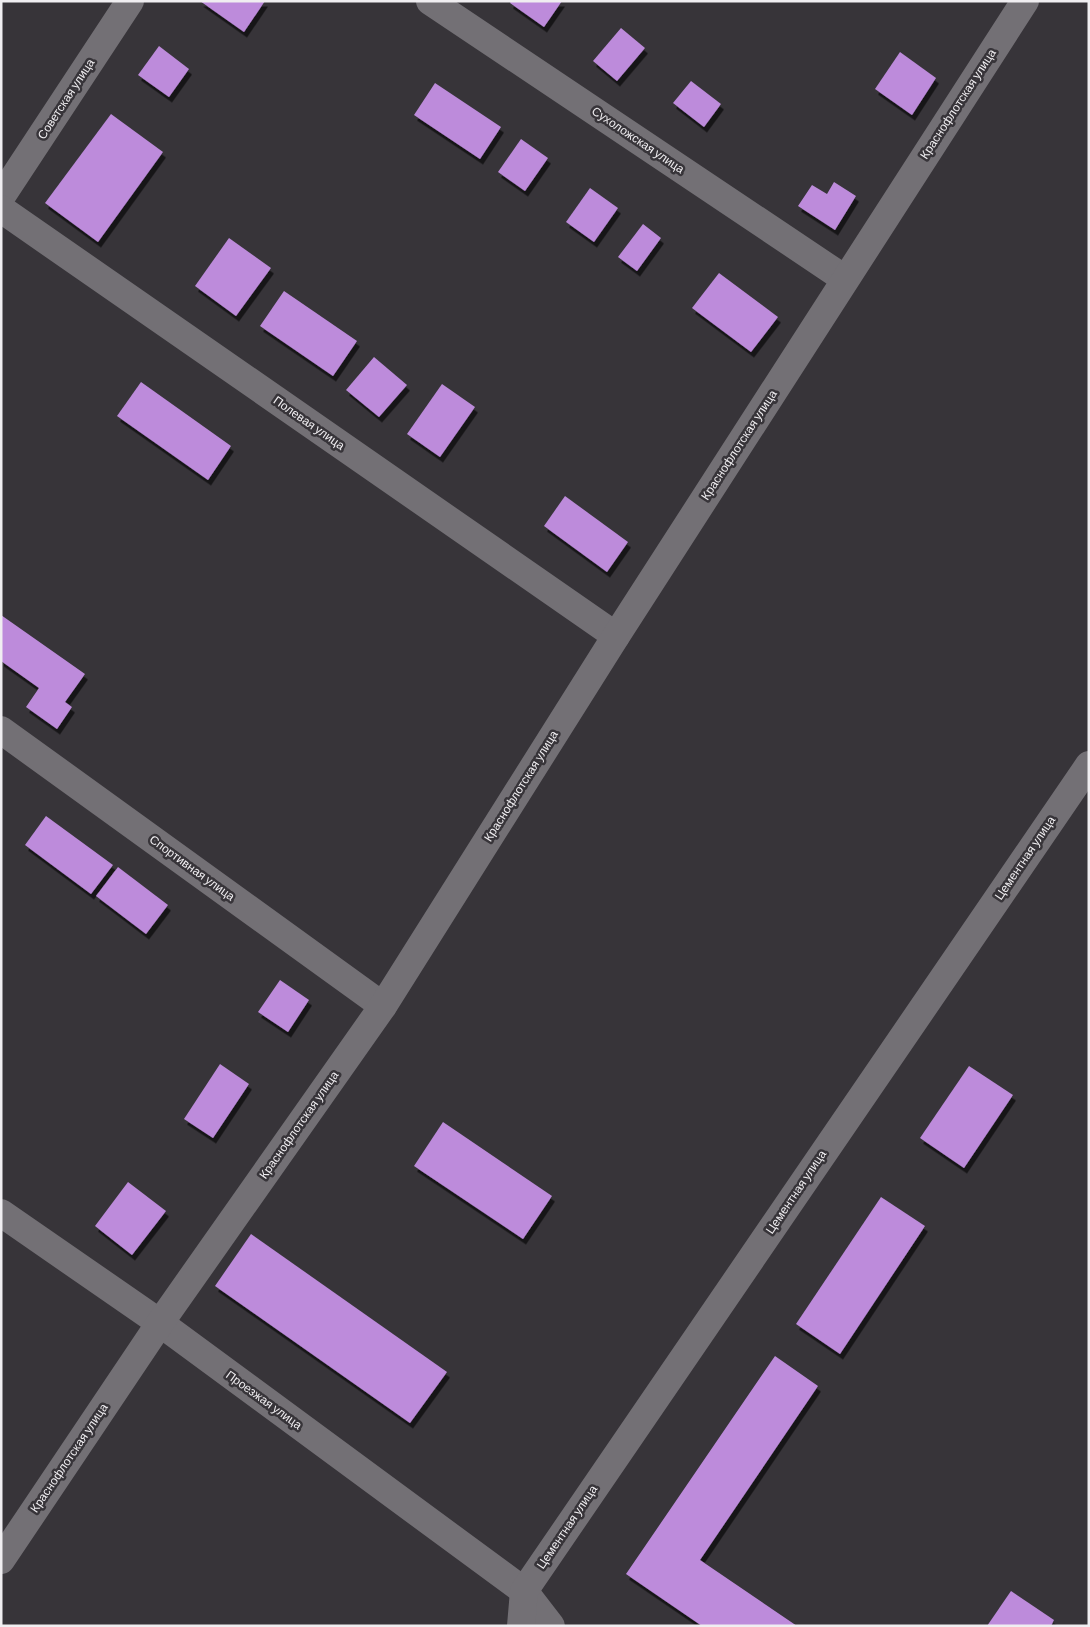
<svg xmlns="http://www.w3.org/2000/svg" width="1090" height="1627" font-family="Barlow,sans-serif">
  <defs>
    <filter id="shadow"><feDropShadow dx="3" dy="5.5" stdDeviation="0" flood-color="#0009"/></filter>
  </defs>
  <rect width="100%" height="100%" fill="#373439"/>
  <g fill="#bd8bdb" filter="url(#shadow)">
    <polygon points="200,1 265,1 244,32"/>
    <polygon points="511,1 562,1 544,27 510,3"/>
    <polygon points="621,28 645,48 617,81 593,61"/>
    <polygon points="159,46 189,69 169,97 138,75"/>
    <polygon points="900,52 936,78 912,115 875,89"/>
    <polygon points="691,81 721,104 704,127 673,103"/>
    <polygon points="435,83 501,127 480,159 414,115"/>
    <polygon points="111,114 163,152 98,242 45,203"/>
    <polygon points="521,139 548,158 525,191 498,172"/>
    <polygon points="834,182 856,196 835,230 798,206 812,185 827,194"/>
    <polygon points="590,188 618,208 594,242 566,222"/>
    <polygon points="643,224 661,238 637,271 618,257"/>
    <polygon points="229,238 271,268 236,316 195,286"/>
    <polygon points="719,273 778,317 751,352 692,308"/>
    <polygon points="284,291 357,341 333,376 260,326"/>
    <polygon points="374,357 407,385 379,417 346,390"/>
    <polygon points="141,382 231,446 208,480 117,416"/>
    <polygon points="442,384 475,407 440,457 407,434"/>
    <polygon points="565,496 628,542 607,572 544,526"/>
    <polygon points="1,615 85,674 65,702 72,707 57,729 26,707 39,688 1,661"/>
    <polygon points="46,816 113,865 91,894 25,845"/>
    <polygon points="118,867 168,905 146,934 96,896"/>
    <polygon points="280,980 309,1000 288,1032 258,1012"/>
    <polygon points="220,1064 249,1084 213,1138 184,1119"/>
    <polygon points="969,1066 1013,1095 964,1168 920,1138"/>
    <polygon points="443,1122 552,1196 523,1239 414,1166"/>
    <polygon points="128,1182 166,1211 132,1255 95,1226"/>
    <polygon points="881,1197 925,1226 840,1354 796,1324"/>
    <polygon points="251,1234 447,1372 410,1423 215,1286"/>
    <polygon points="775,1356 818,1386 700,1560 797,1626 702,1626 626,1574"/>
    <polygon points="1011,1591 1054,1620 1051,1626 987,1626"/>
  </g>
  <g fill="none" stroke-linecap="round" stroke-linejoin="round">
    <g stroke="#737075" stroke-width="28">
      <polyline points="430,1 845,279"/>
      <polyline points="1,197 130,1"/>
      <polyline points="1,209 616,636"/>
      <polyline points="1,730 383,1006"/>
      <polyline points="1,1213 160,1323 524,1591 551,1626"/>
      <polyline points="1,1560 160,1323 383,1006 616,636 1025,1"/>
      <polyline points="521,1626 524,1591 1089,765"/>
    </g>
  </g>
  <g text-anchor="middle" stroke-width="5" stroke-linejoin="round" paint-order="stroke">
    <g font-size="12" fill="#f0eef1" stroke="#373439">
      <text transform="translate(66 99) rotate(-57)" y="4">Советская улица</text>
      <text transform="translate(958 104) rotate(-57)" y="4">Краснофлотская улица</text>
      <text transform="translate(638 140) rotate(34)" y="4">Сухоложская улица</text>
      <text transform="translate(309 423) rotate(35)" y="4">Полевая улица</text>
      <text transform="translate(739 445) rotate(-57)" y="4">Краснофлотская улица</text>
      <text transform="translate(521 786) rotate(-58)" y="4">Краснофлотская улица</text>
      <text transform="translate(1025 858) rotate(-56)" y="4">Цементная улица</text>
      <text transform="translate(192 868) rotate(36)" y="4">Спортивная улица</text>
      <text transform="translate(299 1125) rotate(-55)" y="4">Краснофлотская улица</text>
      <text transform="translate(796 1192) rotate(-56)" y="4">Цементная улица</text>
      <text transform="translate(264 1400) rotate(36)" y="4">Проезжая улица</text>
      <text transform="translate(69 1458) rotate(-56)" y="4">Краснофлотская улица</text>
      <text transform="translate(567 1527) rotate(-56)" y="4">Цементная улица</text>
    </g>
  </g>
  <rect width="1090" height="1627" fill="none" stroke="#f0eef1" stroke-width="5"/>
</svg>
